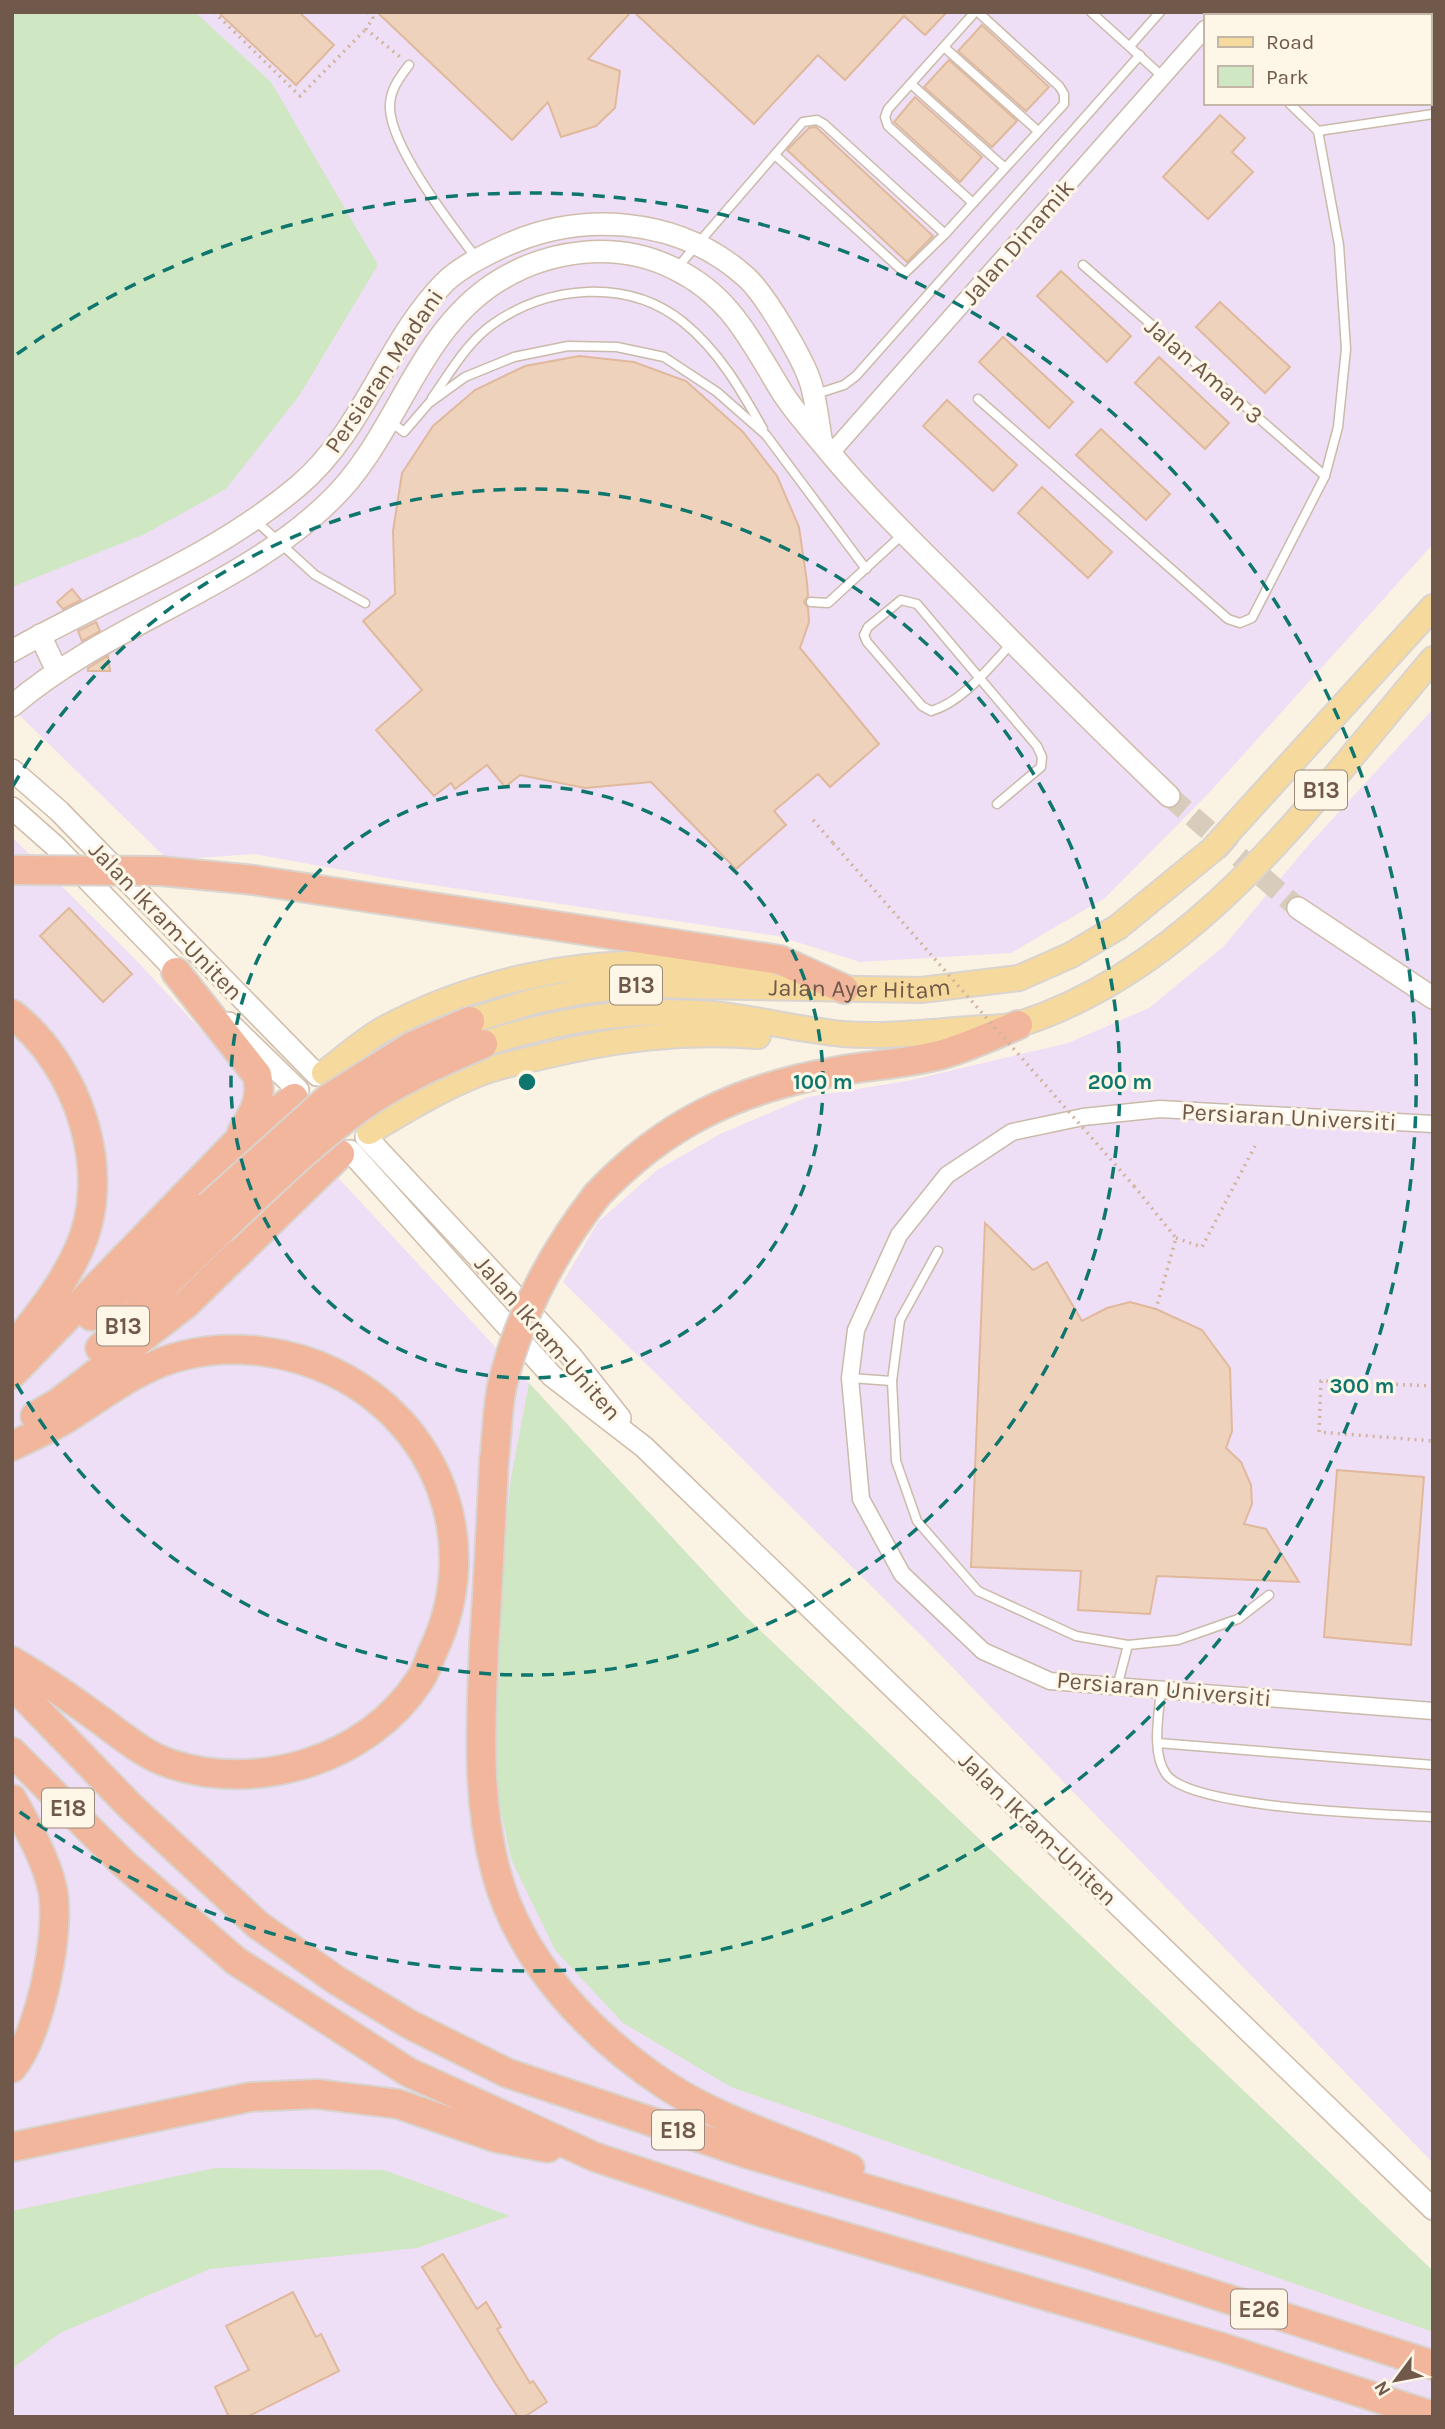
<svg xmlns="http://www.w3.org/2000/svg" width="1445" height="2429" font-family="Karla,sans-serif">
  <rect width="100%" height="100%" fill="#faf2e2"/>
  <g fill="#efdff6" fill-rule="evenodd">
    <path d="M12,12H1433V544L1207,795L1105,898L1011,953L860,962L778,936L392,879L254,854L168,860L12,708ZM1205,16H1429V103H1205Z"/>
    <polygon points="1433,709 1433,2163 926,1640 563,1282 598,1222 657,1170 720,1134 807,1097 907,1081 1068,1043 1149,1008 1223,947 1306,848"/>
    <polygon points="12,837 136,960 745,1616 1433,2271 1433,2417 12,2417"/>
  </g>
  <g fill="#cfe7c2">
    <polygon points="12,12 195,12 271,82 378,265 299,396 226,489 145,534 12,587"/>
    <polygon points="529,1383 745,1616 1433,2271 1433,2332 731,2087 623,2023 555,1950 511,1859 493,1773 494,1641 511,1478"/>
    <polygon points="215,2168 384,2170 510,2216 417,2248 210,2269 60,2333 12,2369 12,2211"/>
  </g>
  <g fill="#eed2bb" stroke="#e0b99d" stroke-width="2">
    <polygon points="218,12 299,12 334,45 296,85"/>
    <polygon points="377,12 631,12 588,59 620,71 615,108 596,126 561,137 548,102 512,140"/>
    <polygon points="634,12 947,12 925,35 904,16 845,80 818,55 754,124"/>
    <polygon points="982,25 1049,87 1026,111 958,51"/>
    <polygon points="949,60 1017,121 992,147 924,87"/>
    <polygon points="915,97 982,157 960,182 894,122"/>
    <polygon points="1220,115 1245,138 1232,152 1253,172 1208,219 1163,177"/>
    <polygon points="816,127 933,236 907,262 787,150 809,128"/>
    <polygon points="1061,271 1131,336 1107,362 1037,296"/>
    <polygon points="1220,302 1290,367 1265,393 1196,327"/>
    <polygon points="1003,337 1073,402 1049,428 979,362"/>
    <polygon points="579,356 634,362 686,381 743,432 777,476 799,527 807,582 808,596 804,602 808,608 809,622 800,648 879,744 830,787 818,774 774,811 786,825 736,869 651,782 585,788 520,775 505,787 487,765 455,789 451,783 434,796 376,730 422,690 363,621 395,594 393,531 402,473 433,426 475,390 525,366"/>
    <polygon points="1159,357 1229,423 1205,449 1135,383"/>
    <polygon points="947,400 1017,465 993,491 923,426"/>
    <polygon points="1101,429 1170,494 1146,520 1076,455"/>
    <polygon points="1042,487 1112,552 1088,578 1018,513"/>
    <polygon points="72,589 81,600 63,609 57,602"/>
    <polygon points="96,622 100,631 82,641 78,631"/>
    <polygon points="108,656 110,671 88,671 88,668"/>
    <polygon points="69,908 132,974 103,1002 40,936"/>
    <polygon points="985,1223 1033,1270 1047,1262 1082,1321 1107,1308 1130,1302 1156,1309 1202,1330 1230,1368 1232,1431 1226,1448 1241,1462 1251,1485 1252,1504 1244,1524 1266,1529 1299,1582 1157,1576 1150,1614 1078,1610 1081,1571 971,1567"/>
    <polygon points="1337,1470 1424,1477 1411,1645 1324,1637"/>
    <polygon points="443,2254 477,2309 486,2302 501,2327 497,2329 530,2383 533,2381 547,2402 524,2417 518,2417 497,2386 422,2267"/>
    <polygon points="293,2292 316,2337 321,2334 339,2371 247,2417 229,2417 215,2387 249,2370 226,2326"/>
  </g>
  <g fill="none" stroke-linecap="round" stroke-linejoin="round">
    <polyline stroke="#d8ccbc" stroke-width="21" stroke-dasharray="21 10" stroke-linecap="butt" points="1169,796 1298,908"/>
    <g stroke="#cabaa9" stroke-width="11">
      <g id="lane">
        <polyline points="975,12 888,109 885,117 888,126 973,203 1064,104 1064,94 1059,86 978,12"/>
        <polyline points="1091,12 1163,77"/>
        <polyline points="1130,46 1160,12"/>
        <polyline points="944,47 1038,131"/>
        <path d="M409,65C399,78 389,91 390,109C392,149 452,226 477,259"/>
        <polyline points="911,84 1004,167"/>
        <polyline points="1318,131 1433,114"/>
        <polyline points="775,155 905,273 945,234"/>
        <polyline points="1083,265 1325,476"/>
        <polyline points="676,269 803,122 817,120 824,124 945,234 973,203"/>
        <polyline points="816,394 844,385 856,376 1140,55"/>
        <path d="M432,398C450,373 467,342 493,324C548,285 628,278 683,322C719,351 741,390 763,429"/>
        <polyline points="978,399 1228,619 1240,623 1252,618 1325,476 1338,427 1346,349 1339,245 1318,131 1289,103"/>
        <polyline points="391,422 404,432 429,403 465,377 514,357 568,346 617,347 664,357 717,392 766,435 866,569"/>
        <polyline points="256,521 315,575 365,603"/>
        <polyline points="811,602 828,603 902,535"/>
        <path d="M997,804L1041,767L1042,757L1037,746L917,604L901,600L868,627L864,635L867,642L922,706L931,711C963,702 990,666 1012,643"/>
        <polyline points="938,1251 900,1320 892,1381 896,1461 917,1521 978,1591 1076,1636 1128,1645 1117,1687"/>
        <polyline points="850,1378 892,1381"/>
        <polyline points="1128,1645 1178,1640 1238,1619 1269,1595"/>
        <path d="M1161,1690C1159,1714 1151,1753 1166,1774C1191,1809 1385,1814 1433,1817"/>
        <polyline points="1158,1743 1433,1765"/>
      </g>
    </g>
    <g stroke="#cabaa9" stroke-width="19">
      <g id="street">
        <polyline points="1217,16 1220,12"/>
        <polyline points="831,453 1205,29"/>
        <polyline points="1433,1124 1160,1109 1083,1117 1012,1132 947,1175 899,1235 856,1330 850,1378 861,1499 902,1574 983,1651 1050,1681 1433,1711"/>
      </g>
    </g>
    <g stroke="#d0bcaa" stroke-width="24">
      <g id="secondary">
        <polyline points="40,635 57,671"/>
        <path d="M12,651C109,596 211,559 297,487C364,431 385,344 444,283C459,268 481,257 500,248C579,210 678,216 746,277C765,294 804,360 811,384C816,401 818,421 821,438"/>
        <path d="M12,706C107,624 239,590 330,501C397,437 415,335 495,283C548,249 617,240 675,269C731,296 751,342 782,392C795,413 815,434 831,454C871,502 917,546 962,591C1030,660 1099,729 1169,796"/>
        <polyline points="12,770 59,811 317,1075"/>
        <polyline points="12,808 55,846 186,981"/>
        <polyline points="1298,908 1433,998"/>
        <polyline points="229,1023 298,1090"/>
        <polyline points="366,1137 571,1356 620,1418"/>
        <polyline points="350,1151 552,1376 644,1447 1433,2209"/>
      </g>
    </g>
    <g stroke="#dad4d0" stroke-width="28">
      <g id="primary">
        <path id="s1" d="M470,1021L534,1001L585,991L637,985L921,990L1019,978L1071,955L1118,927L1212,850L1433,607"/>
        <path d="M483,1044C559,1020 632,1007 712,1014C756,1018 799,1030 843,1034C886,1037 928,1032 970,1029C986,1027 1005,1029 1020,1024C1198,967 1316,796 1433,659"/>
        <path d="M324,1073C343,1059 363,1041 384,1029C470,982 580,958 678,965C707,967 735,971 763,974"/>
        <path d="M369,1132C404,1111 440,1089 478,1074C497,1066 520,1062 540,1057C613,1039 683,1030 758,1036"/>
      </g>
    </g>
    <g stroke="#dad4d0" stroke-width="32">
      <g id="highway">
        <polyline points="254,880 780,960 844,989"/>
        <path d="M176,972L257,1075C263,1099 254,1112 242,1132"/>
        <path d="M12,1014C78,1065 115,1173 78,1251C62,1287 36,1318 12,1349"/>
        <path d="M597,1195C664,1124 737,1089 833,1072C869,1065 907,1064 943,1054C968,1047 993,1035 1018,1025"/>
        <polyline points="91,1316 209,1206"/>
        <polyline points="100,1348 221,1230"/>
        <polyline points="12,1374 236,1143 294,1098"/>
        <polyline points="35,1416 59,1402 186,1304 340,1154"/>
        <path d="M12,1446C33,1436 56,1426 75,1413C111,1390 142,1365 185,1355C234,1343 290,1351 335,1373C439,1424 483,1543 434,1649C429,1659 426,1672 419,1681C368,1759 259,1793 171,1764C143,1755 120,1734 96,1717C69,1697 41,1678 12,1661"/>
        <path d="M494,1461C491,1523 488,1584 484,1646C481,1721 476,1798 496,1872C520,1962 591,2036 667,2086C722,2122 790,2141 850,2168"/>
        <polyline points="12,1684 130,1806 258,1925 336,1980 409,2024 507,2073 748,2154 1085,2253 1433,2365"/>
        <polyline points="12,1752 124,1864 236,1961 408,2072 595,2157 764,2213 1224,2348 1433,2416"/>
        <path d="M12,1799C27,1826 45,1857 52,1887C62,1928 40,2035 12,2068"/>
        <polyline points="12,2147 250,2097 317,2094 398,2104 497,2138 548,2148"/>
      </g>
    </g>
    <g stroke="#d2b59f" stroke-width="3.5" stroke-dasharray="2 5" stroke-linecap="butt">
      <polyline points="214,12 300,96 366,29"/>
      <polyline points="367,12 373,18 366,29 400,57"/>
      <polyline points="813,820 833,843"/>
      <polyline points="1134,1186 1176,1238 1156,1309"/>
      <polyline points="1176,1238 1202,1247 1255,1146"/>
      <polyline points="1433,1386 1321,1381 1319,1432 1433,1441"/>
    </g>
    <use href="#lane" stroke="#fff" stroke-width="8"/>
    <use href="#street" stroke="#fff" stroke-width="16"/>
    <use href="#secondary" stroke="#fff" stroke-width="21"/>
    <use href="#primary" stroke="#f6d99d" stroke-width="24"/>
    <use href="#highway" stroke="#f1b69c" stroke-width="28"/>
    <g stroke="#dad4d0" stroke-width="32" stroke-linecap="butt">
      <g id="highway-bridge">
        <polyline points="12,870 161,871 254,880"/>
        <polyline points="209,1206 329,1098 412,1046 470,1021"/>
        <path d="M221,1230C265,1189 309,1145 358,1109C395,1082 441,1062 483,1044"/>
        <path d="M494,1461C497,1437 497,1410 502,1386C519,1314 552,1253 597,1195"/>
      </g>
    </g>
    <polyline stroke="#d2b59f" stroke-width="3.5" stroke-dasharray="2 5" stroke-linecap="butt" points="833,843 1134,1186"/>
    <use href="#highway-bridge" stroke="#f1b69c" stroke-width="28"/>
  </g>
  <g fill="none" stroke="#0f766e" stroke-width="3.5" stroke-dasharray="12 9">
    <circle cx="527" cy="1082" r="296"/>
    <path d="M13 786A593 593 0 1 1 13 1378"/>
    <path d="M17 354A889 889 0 1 1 17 1810"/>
  </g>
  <g text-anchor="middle" stroke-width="6" stroke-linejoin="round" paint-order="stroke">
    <g fill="#fef6e7" stroke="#9b8879" stroke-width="2">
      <rect x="1295" y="770.5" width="52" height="39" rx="5"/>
      <rect x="610" y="965.5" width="52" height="39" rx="5"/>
      <rect x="97" y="1306.5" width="52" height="39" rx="5"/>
      <rect x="42" y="1788.5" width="52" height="39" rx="5"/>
      <rect x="652" y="2110.5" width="52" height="39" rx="5"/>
      <rect x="1231" y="2289.5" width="56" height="39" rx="5"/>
    </g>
    <g font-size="23" font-weight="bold" fill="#70594a">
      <text x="1321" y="798">B13</text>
      <text x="636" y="993">B13</text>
      <text x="123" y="1334">B13</text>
      <text x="68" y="1816">E18</text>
      <text x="678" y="2138">E18</text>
      <text x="1259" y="2317">E26</text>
    </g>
    <g font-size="24" fill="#70594a" stroke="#fef6e7">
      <text transform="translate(1018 242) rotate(-49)" y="8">Jalan Dinamik</text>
      <text transform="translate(384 371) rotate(-56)" y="8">Persiaran Madani</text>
      <text transform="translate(1204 371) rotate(41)" y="8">Jalan Aman 3</text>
      <text transform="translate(166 921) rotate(46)" y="8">Jalan Ikram-Uniten</text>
      <text dy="8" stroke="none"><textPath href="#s1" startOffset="394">Jalan Ayer Hitam</textPath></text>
      <text transform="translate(1289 1117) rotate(3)" y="8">Persiaran Universiti</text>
      <text transform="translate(548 1338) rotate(49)" y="8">Jalan Ikram-Uniten</text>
      <text transform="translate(1164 1689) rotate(5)" y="8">Persiaran Universiti</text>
      <text transform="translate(1038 1829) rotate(44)" y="8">Jalan Ikram-Uniten</text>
    </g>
  </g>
  <circle cx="527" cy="1082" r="10" fill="#0f766e" stroke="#fef6e7" stroke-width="3.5"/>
  <g font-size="21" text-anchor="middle" font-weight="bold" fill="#0f766e" stroke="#fef6e7" stroke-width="6" stroke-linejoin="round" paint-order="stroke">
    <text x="823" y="1089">100 m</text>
    <text x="1120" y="1089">200 m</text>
    <text x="1362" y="1393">300 m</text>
  </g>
  <rect width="1445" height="2429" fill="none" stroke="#70594a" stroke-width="28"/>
  <rect x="1204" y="14" width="228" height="91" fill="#fef6e7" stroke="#c5b7a8" stroke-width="2"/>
  <rect x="1218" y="37" width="35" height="10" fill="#f6d99d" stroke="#c5b7a8" stroke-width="2"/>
  <text x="1266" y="49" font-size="21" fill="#70594a">Road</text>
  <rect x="1218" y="66" width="35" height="21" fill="#cfe7c2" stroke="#c5b7a8" stroke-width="2"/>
  <text x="1266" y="84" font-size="21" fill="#70594a">Park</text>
  <g transform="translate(1396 2380) rotate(238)" stroke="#fef6e7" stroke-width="5" paint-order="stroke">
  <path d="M0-5L12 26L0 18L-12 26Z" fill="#70594a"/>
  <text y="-10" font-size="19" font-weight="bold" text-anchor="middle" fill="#70594a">N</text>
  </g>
</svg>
